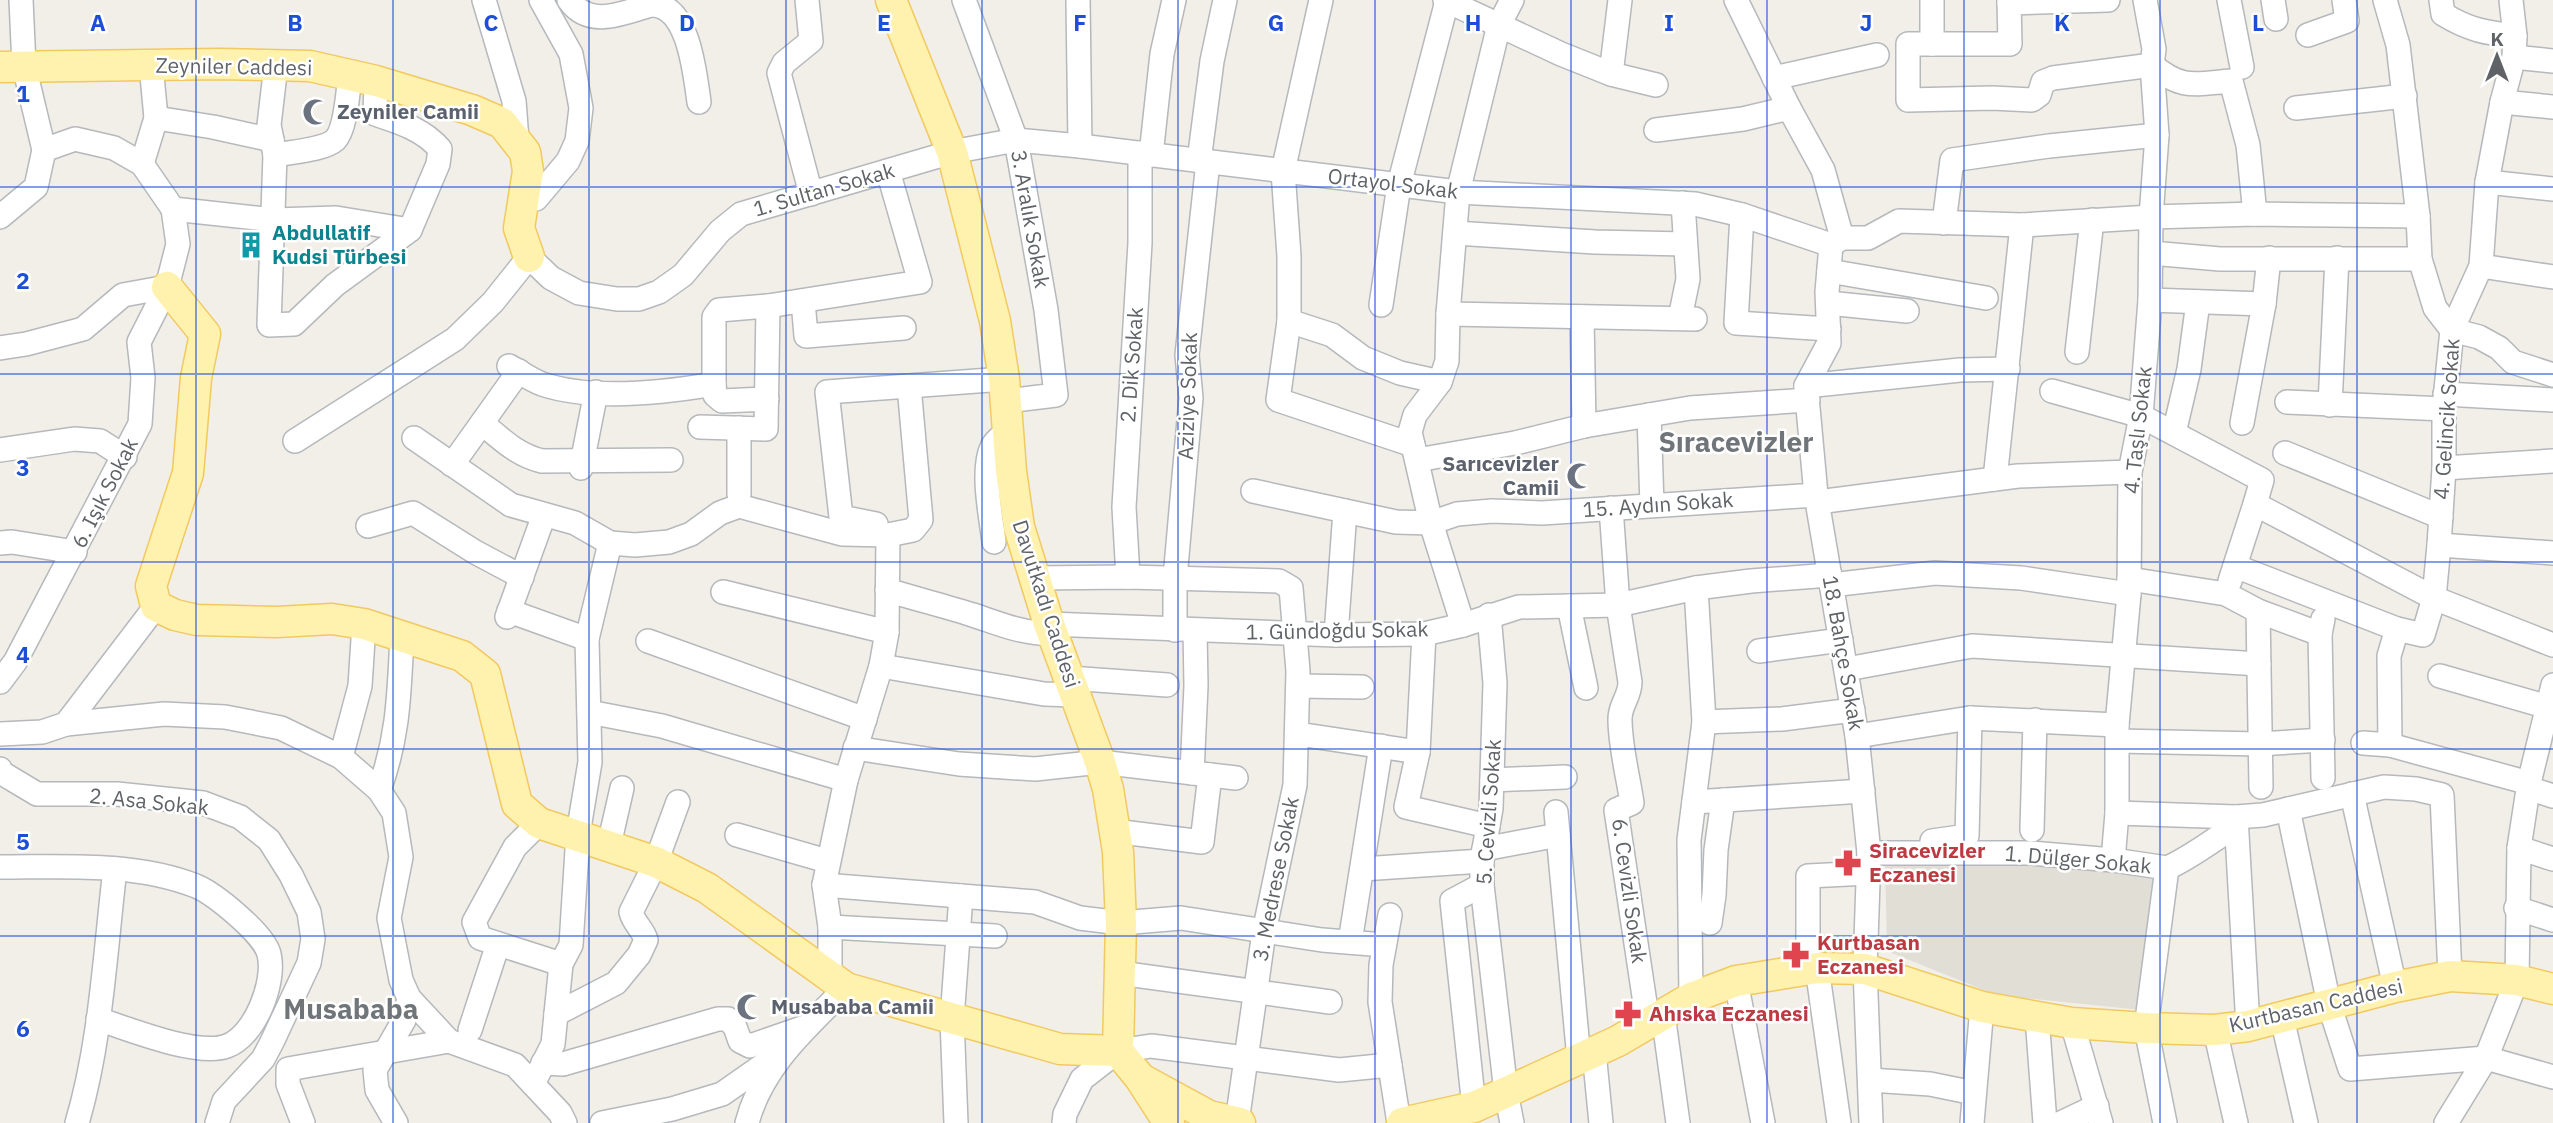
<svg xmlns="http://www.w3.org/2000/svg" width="2553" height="1123" font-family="'IBM Plex Sans',sans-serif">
  <rect width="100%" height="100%" fill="#f1efe8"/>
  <polygon fill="#e1ded6" points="1885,860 2002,862 2156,873 2141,1010 1996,995 1887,951"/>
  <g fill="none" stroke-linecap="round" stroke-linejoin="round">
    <g stroke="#b5b8bc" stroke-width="26">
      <g id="minor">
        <polyline points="21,0 24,66 44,150"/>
        <polyline points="484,0 514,101 517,140"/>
        <path d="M569,0C589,29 624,13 650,5L649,0"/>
        <polyline points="807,0 811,41 784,63 779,73 811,194"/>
        <polyline points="964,0 1016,140 1046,310 1056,395 1006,401"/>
        <polyline points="1078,0 1080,146"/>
        <polyline points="1321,0 1283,171 1289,256 1289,321 1278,400 1413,445"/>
        <polyline points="1445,0 1561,54 1611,74 1656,85"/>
        <polyline points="1736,0 1789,108 1823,170 1842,238"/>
        <path d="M2009,0L2010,44H1908V100L1992,98L2032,100L2039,95L2043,82L2053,78L2152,65C2182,90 2194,84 2231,81L2248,145L2255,214"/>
        <polyline points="2229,0 2242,67"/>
        <polyline points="2273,0 2276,19"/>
        <polyline points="2385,0 2398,45 2418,216 2420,259 2435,308 2452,330 2479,337 2499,348 2513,362 2553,375"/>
        <path d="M2441,0L2443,14C2469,30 2486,33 2515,36"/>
        <polyline points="2009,3 2108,0"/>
        <path d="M650,5C689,2 695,75 699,102"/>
        <polyline points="2308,35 2347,21 2344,0"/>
        <polyline points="1932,44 1932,0"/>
        <polyline points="2514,57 2553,61"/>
        <path d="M276,65L269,125L275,155L269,325L294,324L335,285L410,230L438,164L440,149C423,129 399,122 375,114L376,81"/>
        <polyline points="1611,74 1620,0"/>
        <polyline points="1774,78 1877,55"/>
        <polyline points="2502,102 2553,107"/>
        <polyline points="2296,108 2405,96"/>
        <polyline points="156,118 213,127 272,140"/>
        <polyline points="1656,130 1743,119 1789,108"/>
        <path d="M275,155C290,152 324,150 335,140C346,129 348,91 350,75"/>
        <polyline points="1151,155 1162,54 1174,0"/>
        <polyline points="1199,161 1212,61 1225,0"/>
        <polyline points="142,164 156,118 151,65"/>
        <polyline points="2487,182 2553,189"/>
        <polyline points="536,199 568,161 577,141 581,108 571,54 541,0"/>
        <polyline points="1742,215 1736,323 1829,329"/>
        <polyline points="0,217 36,187 44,150 75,139 114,148 142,164 173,209 275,220 336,218 410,230"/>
        <polyline points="1944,223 1952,160 2049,146 2157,135"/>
        <polyline points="1455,233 1595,242 1685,244"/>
        <polyline points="1831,245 1827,292 1829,343 1806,386 1816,495 1857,736 1869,853 1865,969 1871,1123"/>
        <polyline points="1831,245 1842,238 1868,238 1899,221 2022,225 2151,217 2255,214 2418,216"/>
        <polyline points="2151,253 2220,259 2420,259"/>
        <polyline points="2481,266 2553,277"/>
        <polyline points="1829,271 1986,298"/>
        <polyline points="2150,300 2264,304"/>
        <polyline points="803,301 806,336 904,328"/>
        <polyline points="1828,303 1907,311"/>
        <polyline points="1381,305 1399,185 1447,1"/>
        <polyline points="1448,314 1695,319"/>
        <polyline points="1582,317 1584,426"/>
        <polyline points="1680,318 1688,279 1683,203"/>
        <polyline points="1289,321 1332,335 1363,358 1400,373 1440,382"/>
        <polyline points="0,348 26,344 83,329 123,295 167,287"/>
        <polyline points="2077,352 2092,220"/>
        <path d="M509,366C520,372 531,380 542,384C593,401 662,393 714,384L715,395L722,401L767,399"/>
        <polyline points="714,384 714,317 719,310 768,306 920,282 888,171"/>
        <polyline points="1806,386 1960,370 2008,369"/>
        <polyline points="2052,391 2141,416 2262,480 2255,504 2434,598 2553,645"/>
        <polyline points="2445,394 2553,400"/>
        <polyline points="2287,402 2444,409"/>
        <polyline points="2330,405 2337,258"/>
        <polyline points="1649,415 1652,505"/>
        <path d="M482,423C501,439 517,455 542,461L671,460"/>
        <polyline points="2242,423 2264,304 2269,258"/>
        <polyline points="700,427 766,429 768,306"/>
        <polyline points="739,428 739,494"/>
        <polyline points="2174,433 2189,369 2198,302"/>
        <polyline points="414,438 511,505 575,523 610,543 635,545 669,542 691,534 720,513 739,506 842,534 888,535 913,530 921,520 909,386"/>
        <polyline points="295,441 455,339 493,302 529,257 551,278 579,293 617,299 639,299 659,292 683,275 720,231 741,214 952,152 1016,140 1080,146 1458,192 1695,204 1742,215 1831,245"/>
        <polyline points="0,450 74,439 100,441 125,457"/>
        <polyline points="2285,453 2441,517"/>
        <polyline points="1417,460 1515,443 1584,426 1690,408 1808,400"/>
        <polyline points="452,465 519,371"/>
        <polyline points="581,468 596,392"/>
        <polyline points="2444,468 2553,461"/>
        <polyline points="1995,479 2022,225"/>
        <polyline points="1253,491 1396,522 1431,523 1457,514 1492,511 1542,513 1816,495"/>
        <polyline points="1818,502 2018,476 2130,472"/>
        <path d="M1611,508L1618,605L1630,682C1630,697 1620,704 1620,719C1620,746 1628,776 1632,803L1616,810L1648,1023"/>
        <polyline points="876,524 841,517 827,392 1004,379"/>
        <polyline points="368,526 413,513 475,552 522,577"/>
        <path d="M994,542C991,517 981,470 992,447C995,440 1002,436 1008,431"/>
        <polyline points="0,543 12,542 75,552"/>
        <polyline points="2439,545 2553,553"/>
        <polyline points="2235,566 2397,629 2423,635 2434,598 2439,545 2444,468 2444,409 2452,330 2481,266 2487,182 2502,102 2514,57 2515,36 2511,0"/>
        <polyline points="1128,577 1124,507 1140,243 1140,153"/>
        <polyline points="1035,578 1128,577 1279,581 1291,588 1298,671 1295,785 1264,932 1237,1122"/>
        <polyline points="2129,579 2226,594 2258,611 2320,634"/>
        <polyline points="2230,581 2255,504"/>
        <polyline points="1831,585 1935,573 2021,578 2129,594"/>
        <path d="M887,590C916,599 945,606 973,615C1003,625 1020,633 1053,634"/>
        <polyline points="723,592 887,632"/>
        <polyline points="1569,606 1586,688"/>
        <polyline points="509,611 587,639"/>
        <polyline points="2258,611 2261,787"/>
        <polyline points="1489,615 1495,683 1491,808 1482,861 1482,885 1506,1092 1512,1123"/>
        <polyline points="507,617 544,515"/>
        <polyline points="2323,619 2320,634 2323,778"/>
        <polyline points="1049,624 1336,635 1424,634 1463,625 1519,607 1618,605 1696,588 1751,581 1830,575"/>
        <polyline points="1463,625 1431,523 1410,432 1415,415 1440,382 1447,361 1448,314 1458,192 1499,25 1512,0"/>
        <polyline points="1175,630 1175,578 1191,398 1187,355 1208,162"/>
        <polyline points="1424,634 1418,752 1406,807 1488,826"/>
        <polyline points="1336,635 1345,511"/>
        <polyline points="648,641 865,719"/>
        <polyline points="1759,651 1841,640"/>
        <polyline points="881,666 1044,694 1075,695"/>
        <polyline points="1847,669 1972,646 2259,664"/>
        <polyline points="2440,676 2548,707"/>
        <polyline points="1069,678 1167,685"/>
        <polyline points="0,682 15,662 140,424 143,378 139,342 167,287 178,244 173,209"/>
        <polyline points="1298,686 1362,687"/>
        <polyline points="589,712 662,726 846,780"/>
        <polyline points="1704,722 1782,719 1853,710"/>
        <polyline points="66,724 164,714 225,717 281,728 341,757 379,790 394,813 401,857 389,918 401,980 409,998 449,1041 515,1065 560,1113 565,1123"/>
        <polyline points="0,734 42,732 66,724 156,606"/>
        <polyline points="1298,734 1418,752"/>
        <polyline points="1857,736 1970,718 2117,725"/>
        <polyline points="2118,741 2259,744 2323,740"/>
        <polyline points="2363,743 2390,745 2529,783"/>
        <polyline points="2390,745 2389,656 2397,629"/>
        <polyline points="855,748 959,764 1035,769 1100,762 1236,778"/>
        <polyline points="341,757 360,686 364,624"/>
        <polyline points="0,769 2,773 37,794 117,794 203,803 240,817 269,840 291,875 309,912 313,939 309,963 272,1042 263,1059 224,1101 217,1123"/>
        <polyline points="1192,773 1196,686 1195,631"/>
        <polyline points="1492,780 1565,777"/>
        <polyline points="2528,788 2553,796"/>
        <path d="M379,790C399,735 399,693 402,636"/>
        <polyline points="2352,794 2395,987"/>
        <polyline points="1694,802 1863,791"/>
        <polyline points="2288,809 2329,1004 2350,1069 2486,1058 2553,1077"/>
        <polyline points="1556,812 1579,1059"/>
        <polyline points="2117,813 2236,817 2263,815 2384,787 2416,789 2442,795 2450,976"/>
        <polyline points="2236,817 2248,1026"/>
        <polyline points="539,823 515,847 474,922 480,938 561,964"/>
        <polyline points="2032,830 2035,720"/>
        <polyline points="1114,831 1202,842 1210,775"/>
        <polyline points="737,835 827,861"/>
        <polyline points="1932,841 1967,836 1970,718"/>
        <polyline points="609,845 622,788"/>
        <polyline points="2519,848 2553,859"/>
        <polyline points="1484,849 1558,835"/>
        <polyline points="1869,853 2031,853 2113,860 2167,868 2146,1028 2165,1123"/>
        <polyline points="2113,860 2117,813 2117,725 2129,594 2130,472 2141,416 2150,300 2151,217 2157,135 2152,65 2154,49 2145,0"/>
        <path d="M0,867C64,867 135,862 196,886C215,894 264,934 269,954C276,982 255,1036 227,1046C198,1057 128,1029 98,1019"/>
        <path d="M2167,868C2192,857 2212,840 2236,826"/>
        <polyline points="1362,869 1482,861"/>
        <polyline points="824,885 1035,902 1080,918 1121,923 1181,918 1322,940 1384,945"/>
        <polyline points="2516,908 2553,920"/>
        <polyline points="1390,915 1381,965 1380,1002 1399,1123"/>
        <polyline points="1710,923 1714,895 1716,850 1723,800"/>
        <polyline points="830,927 995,936"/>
        <polyline points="1350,942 1381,746"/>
        <polyline points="1817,968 1839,1123"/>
        <polyline points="1808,969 1808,876 1868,873"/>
        <polyline points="1120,973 1330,1002"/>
        <polyline points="830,975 830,927 824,885 846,780 881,666 887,632 888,535"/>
        <polyline points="1736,981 1763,1123"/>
        <polyline points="1691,998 1689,840 1704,722 1696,588"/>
        <path d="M556,1014L616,983L639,955L646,940C643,929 634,924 631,912L656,862L678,802"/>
        <polyline points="1663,1014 1678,1123"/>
        <polyline points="2037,1017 2045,1123"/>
        <polyline points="2282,1018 2306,1123"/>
        <polyline points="2072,1023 2101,1123"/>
        <polyline points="470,1030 498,944"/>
        <polyline points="2215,1030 2236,1123"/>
        <polyline points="1594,1052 1601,1123"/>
        <polyline points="543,1063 563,1064 718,1019 728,1019 735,1027 740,1041 750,1046 808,1026"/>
        <polyline points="1870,1080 1930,1084 1974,1093"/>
        <polyline points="533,1084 553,1044 561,964 571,945 578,834 590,762 587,639 610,543"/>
        <polyline points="1474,1107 1452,901 1482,885"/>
        <path d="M77,1123C101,1042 105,953 115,869"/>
        <polyline points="303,1123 288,1084 288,1069 449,1041"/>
        <polyline points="396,1123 377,1090 375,1070 404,1020 409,998"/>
        <polyline points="602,1123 672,1109 722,1094 782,1052"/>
        <path d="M747,1123C761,1067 807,1027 846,988"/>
        <polyline points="956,1123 952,1019 961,896"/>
        <polyline points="1064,1123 1065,1114 1082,1079 1118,1051 1151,1046 1339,1070 1390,1065"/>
        <polyline points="1972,1123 1982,1007"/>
        <polyline points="2061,1123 2097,1106"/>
        <polyline points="2446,1123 2486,1058 2517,980 2519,848 2529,783 2553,685"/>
      </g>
    </g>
    <g stroke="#f2c960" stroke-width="33">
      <g id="major">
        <polyline points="891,0 952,152 995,321 1004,379 1011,471 1019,527 1049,624 1100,762 1108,789 1118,852 1121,923 1118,1051"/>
        <polyline points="0,67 220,64 310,66 376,81 472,110 502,123 525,152 528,171 519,228 529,257"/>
        <polyline points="167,287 205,334 196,378 188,473 151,586 156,606 175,615 197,620 277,622 332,619 364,624 462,656 485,674 517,804 539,823 656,862 707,888 846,988 1060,1049 1118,1051 1140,1078 1169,1123"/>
        <polyline points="1143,1080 1209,1116 1240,1123"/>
        <polyline points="1402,1123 1474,1107 1618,1041 1691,998 1736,981 1817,968 1865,969 1982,1007 2072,1023 2146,1028 2215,1030 2248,1026 2395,987 2450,976 2517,980 2553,989"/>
      </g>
    </g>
    <use href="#minor" stroke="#fff" stroke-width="23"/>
    <use href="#major" stroke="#fff2af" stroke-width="30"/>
  </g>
  <path fill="none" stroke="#1d4ed8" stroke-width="2" stroke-opacity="0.55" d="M196,0V1123M393,0V1123M589,0V1123M786,0V1123M982,0V1123M1178,0V1123M1375,0V1123M1571,0V1123M1767,0V1123M1964,0V1123M2160,0V1123M2357,0V1123M0,187H2553M0,374H2553M0,562H2553M0,749H2553M0,936H2553"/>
  <defs>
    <g id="mosque-bare" transform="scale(2.1)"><path d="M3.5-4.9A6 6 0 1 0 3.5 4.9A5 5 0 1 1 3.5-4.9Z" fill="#6b7280" stroke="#fff" stroke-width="2.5" paint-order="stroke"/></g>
    <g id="building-bare" transform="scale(2.1)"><path d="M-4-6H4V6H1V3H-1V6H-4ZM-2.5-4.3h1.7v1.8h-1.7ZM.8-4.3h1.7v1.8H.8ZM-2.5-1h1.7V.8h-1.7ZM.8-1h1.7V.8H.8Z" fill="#0f9aa8" stroke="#fff" stroke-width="2.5" paint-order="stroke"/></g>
    <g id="pharmacy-bare" transform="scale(2.1)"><path d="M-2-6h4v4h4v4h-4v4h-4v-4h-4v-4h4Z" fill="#e0444e" stroke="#fff" stroke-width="2.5" paint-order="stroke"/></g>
  </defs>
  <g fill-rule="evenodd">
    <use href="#mosque-bare" x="316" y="112"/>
    <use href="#building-bare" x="251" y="245"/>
    <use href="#mosque-bare" x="1580" y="476"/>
    <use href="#pharmacy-bare" x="1848" y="863"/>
    <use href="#pharmacy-bare" x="1796" y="955"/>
    <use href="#mosque-bare" x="750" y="1007"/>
    <use href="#pharmacy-bare" x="1628" y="1014"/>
  </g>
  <g text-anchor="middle" stroke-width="5" stroke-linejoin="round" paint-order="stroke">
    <g font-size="21" fill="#5f6368" stroke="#fff">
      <text transform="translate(234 67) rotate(1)" y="7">Zeyniler Caddesi</text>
      <text transform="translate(1393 184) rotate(7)" y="7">Ortayol Sokak</text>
      <text transform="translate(824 190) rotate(-16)" y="7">1. Sultan Sokak</text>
      <text transform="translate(1030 219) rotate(80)" y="7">3. Aralık Sokak</text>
      <text transform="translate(1132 365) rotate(-86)" y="7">2. Dik Sokak</text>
      <text transform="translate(1188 396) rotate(-88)" y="7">Aziziye Sokak</text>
      <text transform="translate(2447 419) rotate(-86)" y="7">4. Gelincik Sokak</text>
      <text transform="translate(2138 430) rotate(-84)" y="7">4. Taşlı Sokak</text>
      <text transform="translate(105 493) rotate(-63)" y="7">6. Işık Sokak</text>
      <text transform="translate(1658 505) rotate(-4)" y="7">15. Aydın Sokak</text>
      <text transform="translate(1046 604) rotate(72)" y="7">Davutkadı Caddesi</text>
      <text transform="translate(1337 631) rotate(-1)" y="7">1. Gündoğdu Sokak</text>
      <text transform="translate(1843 653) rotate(80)" y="7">18. Bahçe Sokak</text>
      <text transform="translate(149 802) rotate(6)" y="7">2. Asa Sokak</text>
      <text transform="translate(1489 812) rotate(-86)" y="7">5. Cevizli Sokak</text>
      <text transform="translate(2078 860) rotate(5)" y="7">1. Dülger Sokak</text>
      <text transform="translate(1276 879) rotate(-79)" y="7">3. Medrese Sokak</text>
      <text transform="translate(1629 891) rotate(82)" y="7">6. Cevizli Sokak</text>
      <text transform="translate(2316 1006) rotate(-13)" y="7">Kurtbasan Caddesi</text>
    </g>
    <g font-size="21" font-weight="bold" fill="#5b616d" stroke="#fff" text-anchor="start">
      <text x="337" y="119">Zeyniler Camii</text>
      <text x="1559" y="471" text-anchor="end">Sarıcevizler<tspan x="1559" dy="24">Camii</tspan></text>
      <text x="771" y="1014">Musababa Camii</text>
    </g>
    <g font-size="21" font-weight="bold" fill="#0d838f" stroke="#fff" text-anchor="start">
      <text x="272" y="240">Abdullatif<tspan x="272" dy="24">Kudsi Türbesi</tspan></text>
    </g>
    <g font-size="21" font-weight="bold" fill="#be3a42" stroke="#fff" text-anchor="start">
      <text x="1869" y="858">Siracevizler<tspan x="1869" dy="24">Eczanesi</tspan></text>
      <text x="1817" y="950">Kurtbasan<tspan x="1817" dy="24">Eczanesi</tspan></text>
      <text x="1649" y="1021">Ahıska Eczanesi</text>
    </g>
    <g font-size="28" font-weight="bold" fill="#70757a" stroke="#fff">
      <text x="1736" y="452">Sıracevizler</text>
      <text x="351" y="1019">Musababa</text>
    </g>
  </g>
  <g font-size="23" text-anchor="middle" font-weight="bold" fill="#1d4ed8" stroke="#fff" stroke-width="5" stroke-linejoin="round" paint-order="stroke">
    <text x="98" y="31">A</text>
    <text x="295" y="31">B</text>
    <text x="491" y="31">C</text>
    <text x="687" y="31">D</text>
    <text x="884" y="31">E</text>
    <text x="1080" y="31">F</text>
    <text x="1276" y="31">G</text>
    <text x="1473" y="31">H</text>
    <text x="1669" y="31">I</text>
    <text x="1866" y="31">J</text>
    <text x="2062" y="31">K</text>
    <text x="2258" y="31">L</text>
    <text x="23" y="102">1</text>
    <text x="23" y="289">2</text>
    <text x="23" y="476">3</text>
    <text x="23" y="663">4</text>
    <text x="23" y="850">5</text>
    <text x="23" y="1037">6</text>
  </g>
  <g transform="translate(2497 56)" stroke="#ffffff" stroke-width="5" paint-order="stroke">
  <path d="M0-5L12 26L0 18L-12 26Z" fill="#5f6368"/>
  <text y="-10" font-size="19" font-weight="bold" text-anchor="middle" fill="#5f6368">K</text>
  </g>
</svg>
